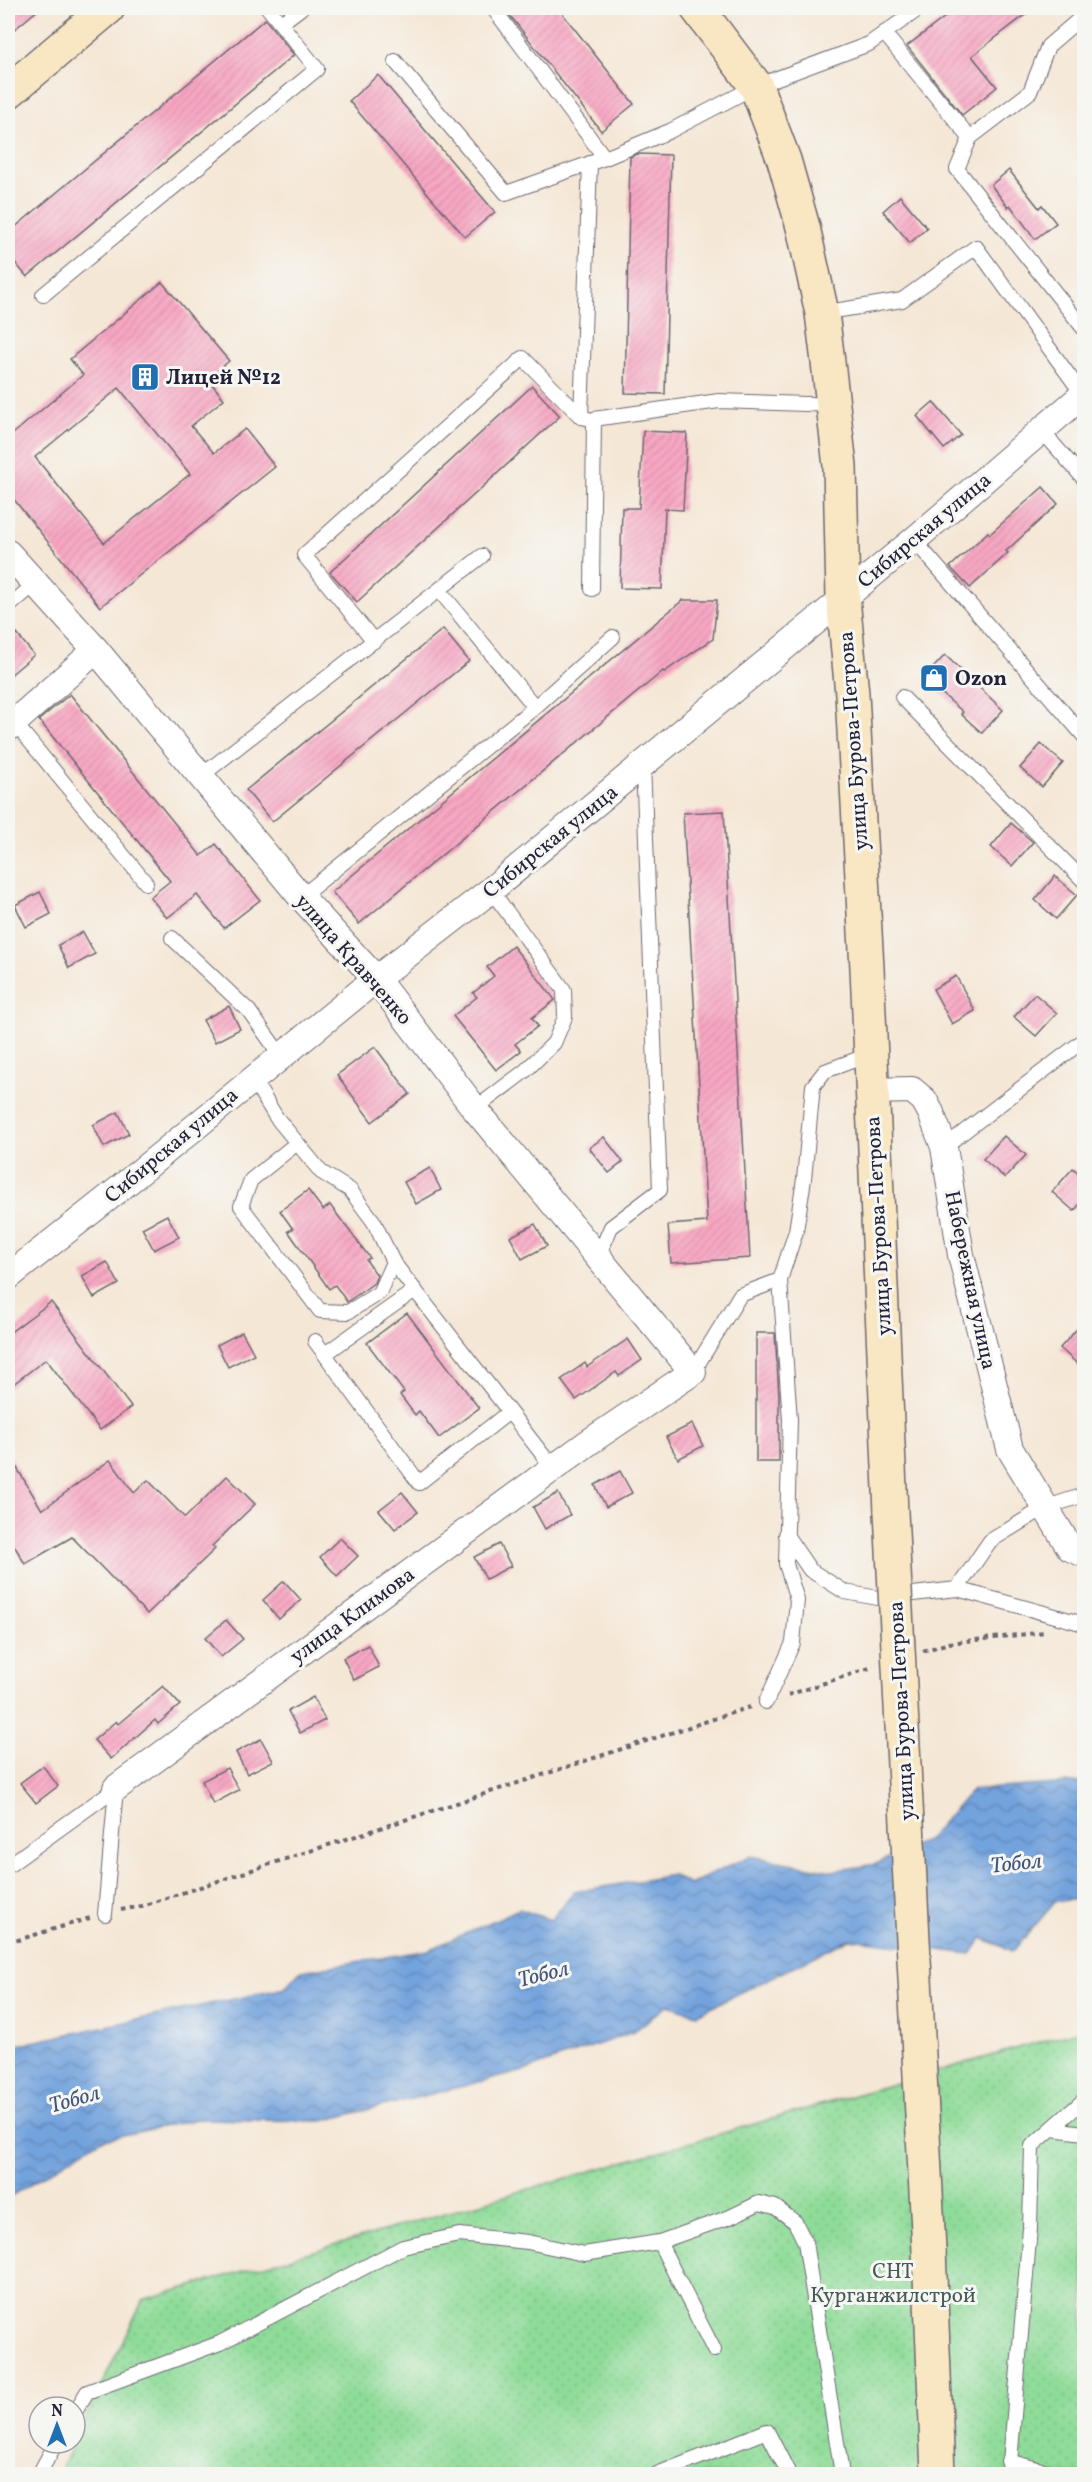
<svg xmlns="http://www.w3.org/2000/svg" width="1092" height="2482" font-family="Vollkorn,serif">
  <defs>
    <pattern id="garden-dots" width="8" height="8" patternUnits="userSpaceOnUse" patternTransform="scale(1.5)"><rect width="8" height="8" fill="#8fdc99"/><path d="M2 2h.1M6 6h.1" fill="none" stroke="#7bbc85" stroke-width="1.8" stroke-linecap="round"/></pattern>
    <pattern id="water-waves" width="16" height="10" patternUnits="userSpaceOnUse" patternTransform="scale(1.5)"><rect width="16" height="10" fill="#73a3dd"/><path d="M0 5q4-4 8 0t8 0" fill="none" stroke="#5e84b4"/></pattern>
    <pattern id="building-hatch" width="6" height="6" patternUnits="userSpaceOnUse" patternTransform="scale(1.5)"><rect width="6" height="6" fill="#f8a7c3"/><path d="M-1 1l2-2M0 6l6-6M5 7l2-2" fill="none" stroke="#d48fa8"/></pattern>
  </defs>
  <rect width="100%" height="100%" fill="#f6f6f2"/>
  <filter id="ink" filterUnits="userSpaceOnUse"><feTurbulence type="fractalNoise" baseFrequency=".0167" numOctaves="2"/><feDisplacementMap in="SourceGraphic" scale="12" xChannelSelector="R" yChannelSelector="G"/><feConvolveMatrix kernelMatrix="1 2 1 2 8 2 1 2 1" color-interpolation-filters="sRGB"/></filter>
  <filter id="wash" filterUnits="userSpaceOnUse"><feTurbulence type="fractalNoise" baseFrequency=".008" numOctaves="4" result="noise"/><feDisplacementMap in="SourceGraphic" scale="24" xChannelSelector="R" yChannelSelector="G"/><feGaussianBlur stdDeviation="1.35" result="paint"/><feColorMatrix in="noise" values="0 0 0 0 0 0 0 0 0 0 0 0 0 0 0 0 0 1.4 0 .05"/><feComposite in="paint" operator="in"/></filter>
  <g filter="url(#wash)">
    <rect width="100%" height="100%" fill="#f5e7d6"/>
    <polygon fill="url(#garden-dots)" stroke="#587f6a" stroke-width="1.5" points="1084,2029 1084,2474 58,2474 143,2300"/>
    <polygon fill="url(#water-waves)" stroke="#4a628c" stroke-width="1.5" points="1084,1782 1084,1899 1056,1901 1013,1951 982,1938 971,1954 850,1939 697,2014 668,2005 633,2032 524,2071 322,2121 198,2119 100,2140 8,2198 8,2047 285,1988 301,1971 429,1950 519,1909 551,1920 574,1892 673,1875 689,1885 750,1856 832,1871 876,1864 928,1839 972,1790"/>
    <g id="blocks">
      <g fill="url(#building-hatch)" fill-rule="evenodd">
        <polygon points="8,8 40,8 8,35"/>
        <polygon points="504,8 558,8 634,104 601,131"/>
        <polygon points="957,8 1034,8 972,56 997,87 962,115 907,46"/>
        <polygon points="265,19 294,55 27,277 8,254 8,233"/>
        <polygon points="378,75 495,212 465,237 349,101"/>
        <polygon points="637,154 671,155 665,394 625,393 630,157"/>
        <polygon points="1009,170 1039,208 1042,205 1056,223 1035,239 1010,205 1008,207 991,185"/>
        <polygon points="900,196 927,228 910,243 883,211"/>
        <path d="M162,282L229,361L208,379L224,399L191,426L214,453L245,429L275,467L100,607L8,492V438L83,375L70,359ZM119,388L190,474L104,543L35,457Z"/>
        <polygon points="532,386 560,416 357,602 330,572"/>
        <polygon points="933,402 961,435 944,449 917,416"/>
        <polygon points="643,431 687,433 683,510 665,509 662,589 620,588 622,508 639,508"/>
        <polygon points="1043,487 1058,504 1006,551 1008,553 970,588 950,567 988,532 990,534"/>
        <polygon points="683,600 717,600 713,639 664,672 663,671 359,924 332,892"/>
        <polygon points="8,623 34,655 8,677"/>
        <polygon points="443,629 469,661 272,822 246,790"/>
        <polygon points="945,655 1003,710 982,733 961,714 963,712 924,678"/>
        <polygon points="70,694 201,856 216,844 260,900 224,928 197,895 167,918 150,897 170,881 39,720"/>
        <polygon points="1041,744 1063,763 1042,787 1020,768"/>
        <polygon points="724,811 750,1258 671,1263 668,1225 707,1222 683,813"/>
        <polygon points="1011,823 1033,842 1012,866 991,847"/>
        <polygon points="1055,876 1077,895 1056,919 1035,900"/>
        <polygon points="40,892 51,914 26,927 15,905"/>
        <polygon points="83,932 95,954 69,968 58,945"/>
        <polygon points="513,946 555,1000 532,1018 538,1026 515,1044 521,1051 496,1070 453,1016 477,997 473,993 494,976 487,967"/>
        <polygon points="956,976 975,1011 952,1024 933,989"/>
        <polygon points="1035,994 1057,1013 1036,1036 1014,1017"/>
        <polygon points="229,1006 240,1029 215,1042 203,1020"/>
        <polygon points="375,1047 410,1094 372,1122 337,1075"/>
        <polygon points="118,1112 129,1134 104,1147 93,1125"/>
        <polygon points="1004,1136 1026,1155 1005,1178 983,1159"/>
        <polygon points="604,1137 623,1162 609,1173 589,1148"/>
        <polygon points="430,1168 441,1190 416,1204 404,1182"/>
        <polygon points="1073,1168 1084,1178 1084,1199 1074,1211 1052,1192"/>
        <polygon points="308,1190 323,1210 330,1205 370,1258 366,1260 377,1275 374,1283 347,1302 335,1285 329,1289 288,1231 293,1229 280,1211"/>
        <polygon points="167,1215 179,1237 154,1250 142,1228"/>
        <polygon points="535,1224 547,1246 522,1259 510,1237"/>
        <polygon points="107,1262 119,1284 94,1298 82,1276"/>
        <polygon points="51,1302 131,1407 100,1430 46,1359 8,1388 8,1334"/>
        <polygon points="407,1313 479,1408 439,1438 419,1411 415,1415 400,1395 404,1392 367,1343"/>
        <polygon points="1084,1321 1084,1370 1060,1348"/>
        <polygon points="242,1332 254,1354 228,1367 217,1345"/>
        <polygon points="756,1333 775,1333 779,1396 779,1462 756,1462"/>
        <polygon points="628,1339 642,1360 619,1376 616,1372 576,1400 561,1380 585,1363 587,1367"/>
        <polygon points="692,1424 703,1446 678,1459 666,1437"/>
        <polygon points="8,1453 42,1510 110,1460 134,1493 148,1480 185,1518 227,1476 255,1504 212,1546 215,1549 147,1614 72,1537 25,1564 8,1535"/>
        <polygon points="620,1471 632,1493 606,1507 595,1485"/>
        <polygon points="402,1492 418,1512 395,1529 379,1510"/>
        <polygon points="558,1493 570,1515 545,1529 533,1507"/>
        <polygon points="340,1538 358,1556 337,1576 320,1557"/>
        <polygon points="499,1544 511,1566 486,1579 474,1557"/>
        <polygon points="284,1581 301,1600 279,1619 263,1600"/>
        <polygon points="226,1620 243,1639 221,1657 205,1638"/>
        <polygon points="368,1645 379,1667 354,1680 343,1658"/>
        <polygon points="163,1686 180,1705 158,1724 155,1720 111,1759 94,1740 116,1721 118,1724"/>
        <polygon points="313,1697 325,1720 300,1733 288,1711"/>
        <polygon points="261,1739 273,1761 247,1774 236,1752"/>
        <polygon points="43,1766 58,1786 36,1803 20,1783"/>
        <polygon points="227,1768 239,1790 213,1804 202,1781"/>
      </g>
    </g>
  </g>
  <g filter="url(#ink)">
    <use href="#blocks" fill-opacity="0" stroke="#6c6771" stroke-width="1.5"/>
    <g fill="none" stroke-linecap="round" stroke-linejoin="round">
      <g stroke="#6c6771" stroke-width="16">
        <g id="service">
          <polyline points="493,8 605,158 670,131 756,86 869,44 920,8"/>
          <polyline points="1084,15 1048,46 1030,92 970,138 957,169 1084,329"/>
          <polyline points="281,23 301,8"/>
          <polyline points="884,33 970,138"/>
          <polyline points="395,61 506,193 605,158"/>
          <polyline points="43,295 317,69 268,8"/>
          <polyline points="822,313 902,300 976,247 1083,395"/>
          <polyline points="586,418 581,417 590,163"/>
          <polyline points="1042,431 1084,479"/>
          <polyline points="914,540 1084,736"/>
          <polyline points="592,589 594,419 719,401 834,405"/>
          <polyline points="8,607 35,584"/>
          <polyline points="374,641 304,555 523,358 581,417"/>
          <polyline points="902,697 1084,881"/>
          <polyline points="535,707 613,637"/>
          <polyline points="14,722 146,883"/>
          <polyline points="201,776 482,556"/>
          <polyline points="301,897 535,707 439,590"/>
          <polyline points="172,938 249,1011 281,1056"/>
          <polyline points="252,1078 276,1117 321,1172 350,1190 374,1222 393,1262 379,1293 348,1312 320,1311 241,1206 251,1180 297,1143"/>
          <polyline points="475,1109 525,1071 554,1043 565,1017 564,990 491,890"/>
          <polyline points="944,1147 1084,1040"/>
          <polyline points="607,1260 602,1248 611,1227 660,1190 643,764"/>
          <polyline points="393,1262 553,1468"/>
          <polyline points="315,1341 419,1483 509,1412"/>
          <polyline points="325,1354 415,1290"/>
          <polyline points="693,1372 740,1295 780,1280 796,1231 804,1179 813,1086 825,1071 871,1054"/>
          <polyline points="786,1535 810,1570 845,1592 878,1598 957,1589 990,1541 1044,1508 1084,1495"/>
          <polyline points="957,1589 1084,1624"/>
          <polyline points="766,1702 793,1643 797,1600 786,1564 790,1420 780,1280"/>
          <polyline points="8,1866 116,1788"/>
          <polyline points="105,1914 116,1788"/>
          <polyline points="1052,2129 1084,2133"/>
          <polyline points="659,2242 714,2350"/>
          <polyline points="75,2412 87,2392 220,2343 403,2247 459,2235 528,2242 584,2254 659,2242 730,2217 759,2203 775,2207 795,2222 805,2242 842,2474"/>
          <polyline points="1008,2461 1056,2474"/>
          <polyline points="39,2474 56,2443"/>
          <polyline points="657,2474 767,2431 789,2474"/>
          <polyline points="1009,2474 1030,2228 1032,2146 1084,2100"/>
        </g>
      </g>
      <g stroke="#6c6771" stroke-width="28">
        <g id="minor">
          <polyline points="8,553 96,650 301,897 376,979 475,1109 693,1372 589,1442 116,1788"/>
          <polyline points="8,728 96,650"/>
          <polyline points="872,1091 912,1090 924,1100 931,1113 944,1147 961,1255 1010,1449 1070,1548 1084,1554"/>
          <polyline points="8,1277 118,1190 376,979 491,890 914,540 1084,394"/>
        </g>
      </g>
      <g stroke="#6c6771" stroke-width="36">
        <g id="secondary">
          <polyline points="697,8 756,86 784,160 803,227 822,313 828,362 840,466 843,598 852,694 867,968 891,1512"/>
          <polyline points="8,92 108,8"/>
          <polyline points="929,2250 938,2474"/>
        </g>
      </g>
      <g stroke="#6c6771" stroke-width="4" stroke-dasharray="4.5 4.5" stroke-linecap="butt">
        <polyline points="923,1651 949,1643 1045,1632"/>
        <polyline points="788,1695 873,1667"/>
        <polyline points="121,1910 142,1906 750,1707"/>
        <polyline points="8,1943 90,1918"/>
      </g>
      <use href="#service" stroke="#fff" stroke-width="14"/>
      <use href="#minor" stroke="#fff" stroke-width="26"/>
      <use href="#secondary" stroke="#f9e7c3" stroke-width="33"/>
      <g stroke="#6c6771" stroke-width="36" stroke-linecap="butt">
        <polyline id="secondary-bridge" points="891,1512 929,2250"/>
      </g>
      <use href="#secondary-bridge" stroke="#f9e7c3" stroke-width="33"/>
    </g>
  </g>
  <defs>
    <g id="building-square" transform="scale(1.5)"><rect x="-9" y="-9" width="18" height="18" rx="4" fill="#1f6fb2" stroke="#f6f6f2"/><path d="M-4-6H4V6H1V3H-1V6H-4ZM-2.5-4.3h1.7v1.8h-1.7ZM.8-4.3h1.7v1.8H.8ZM-2.5-1h1.7V.8h-1.7ZM.8-1h1.7V.8H.8Z" fill="#fff"/></g>
    <g id="shop-square" transform="scale(1.5)"><rect x="-9" y="-9" width="18" height="18" rx="4" fill="#1f6fb2" stroke="#f6f6f2"/><path d="M-5-2.5h2.3a2.7 3.5 0 0 1 5.4 0H5L5.5 6h-11ZM-1.5-2.5h3a1.5 2.3 0 0 0-3 0Z" fill="#fff"/></g>
  </defs>
  <g fill-rule="evenodd">
    <use href="#building-square" x="145" y="377"/>
    <use href="#shop-square" x="934" y="678"/>
  </g>
  <g text-anchor="middle" stroke-width="6" stroke-linejoin="round" paint-order="stroke">
    <g font-size="21" font-weight="bold" fill="#22223b" stroke="#f6f6f2" text-anchor="start">
      <text x="166" y="384">Лицей №12</text>
      <text x="955" y="685">Ozon</text>
    </g>
    <g font-size="21" fill="#22223b" stroke="#f6f6f2">
      <text transform="translate(924 530) rotate(-40)" y="7">Сибирская улица</text>
      <text transform="translate(853 741) rotate(-94)" y="7">улица Бурова-Петрова</text>
      <text transform="translate(550 841) rotate(-39)" y="7">Сибирская улица</text>
      <text transform="translate(354 959) rotate(49)" y="7">улица Кравченко</text>
      <text transform="translate(171 1145) rotate(-40)" y="7">Сибирская улица</text>
      <text transform="translate(878 1226) rotate(-93)" y="7">улица Бурова-Петрова</text>
      <text transform="translate(971 1280) rotate(78)" y="7">Набережная улица</text>
      <text transform="translate(352 1615) rotate(-36)" y="7">улица Климова</text>
      <text transform="translate(901 1711) rotate(-93)" y="7">улица Бурова-Петрова</text>
    </g>
    <g font-size="21" fill="#435a57" stroke="#f6f6f2">
      <text x="893" y="2278">СНТ<tspan x="893" dy="24">Курганжилстрой</tspan></text>
    </g>
    <g font-size="22" font-style="italic" fill="#42567c" stroke="#f6f6f2">
      <text transform="translate(1016 1862) rotate(-6)" y="8">Тобол</text>
      <text transform="translate(543 1973) rotate(-14)" y="8">Тобол</text>
      <text transform="translate(74 2098) rotate(-16)" y="8">Тобол</text>
    </g>
  </g>
  <rect width="1092" height="2482" fill="none" stroke="#f6f6f2" stroke-width="30"/>
  <g transform="translate(57 2425)"><circle r="28" fill="#f6f6f2" stroke="#a1a1a9" stroke-width="1.5"/>
  <path d="M0-4.5L10 22L0 15L-10 22Z" fill="#1f6fb2"/>
  <text y="-9" font-size="16" font-weight="bold" text-anchor="middle" fill="#22223b">N</text>
  </g>
</svg>
